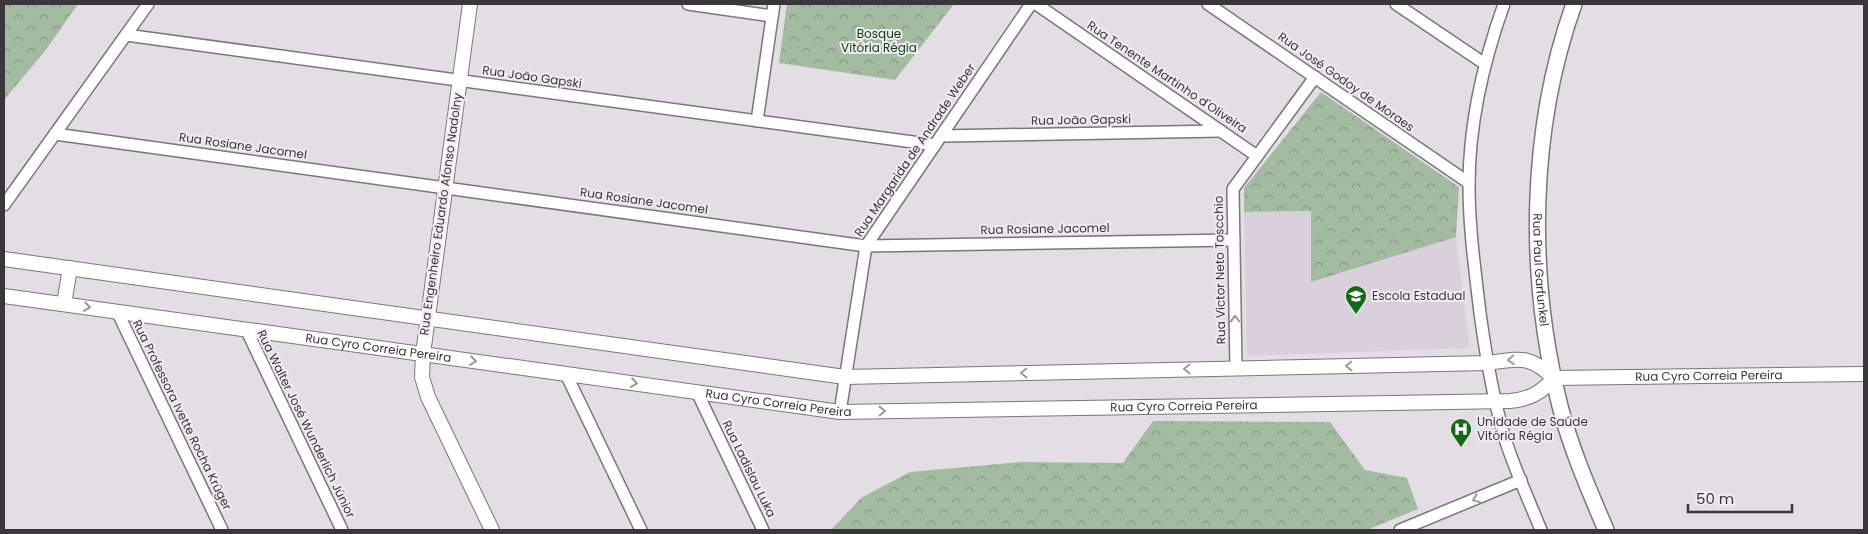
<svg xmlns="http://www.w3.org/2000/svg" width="1868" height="534" font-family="Poppins,sans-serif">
  <defs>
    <pattern id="forest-crowns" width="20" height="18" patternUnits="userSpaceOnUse" patternTransform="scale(1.25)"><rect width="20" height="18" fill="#a3bba1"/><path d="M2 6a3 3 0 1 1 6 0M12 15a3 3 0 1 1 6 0" fill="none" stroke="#869984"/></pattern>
  </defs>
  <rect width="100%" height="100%" fill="#e3dee4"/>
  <polygon fill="#dad0dc" points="1311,211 1312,282 1456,237 1470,348 1247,356 1244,212"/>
  <g fill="url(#forest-crowns)">
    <polygon points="4,4 78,4 45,51 4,100"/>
    <polygon points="787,4 954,4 895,80 779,63"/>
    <polygon points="1321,92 1459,187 1456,237 1311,282 1311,211 1244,212 1244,188"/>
    <polygon points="1153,421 1330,422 1365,470 1407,478 1418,509 1367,530 831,530 861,498 910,472 1020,462 1123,463"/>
  </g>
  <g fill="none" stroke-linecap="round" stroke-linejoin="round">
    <g stroke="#7a767b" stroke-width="14">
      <g id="minor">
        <polyline points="688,4 772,16"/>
        <polyline points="1036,4 1257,156"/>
        <polyline points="1208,4 1469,183"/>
        <polyline points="1396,4 1485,64"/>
        <path d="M1504,4C1484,60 1469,125 1469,185C1469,228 1475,270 1480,313C1486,357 1493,400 1506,442C1516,472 1529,501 1541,530"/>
        <polyline points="126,35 935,145"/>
        <polyline points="757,121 774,4"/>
        <polyline points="55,134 866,246 1234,240"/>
        <polyline points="941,136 1221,131"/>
        <polyline points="4,205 148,4"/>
        <polyline points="117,311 222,530"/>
        <polyline points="246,329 342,530"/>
        <polyline points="1236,368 1233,189 1315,77"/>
        <polyline points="566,374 641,530"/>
        <polyline points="697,392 763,530"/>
        <polyline points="840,412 866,246 1031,4"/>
        <polyline points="1400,530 1521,480"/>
      </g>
    </g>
    <g stroke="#7a767b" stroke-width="16">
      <g id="tertiary">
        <polyline points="470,4 423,354 422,377 428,397 492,530"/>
        <path id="s1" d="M4,259L845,377L1487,363C1519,359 1529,354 1554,378L1864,374"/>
        <path id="s2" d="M4,296L840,412L1510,401C1530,399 1541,393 1554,378"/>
        <polyline points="64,304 70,268"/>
      </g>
    </g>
    <g stroke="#7a767b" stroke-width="18">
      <g id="secondary">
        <path id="s3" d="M1574,4C1529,130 1527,276 1560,406C1571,449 1589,490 1606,530"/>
      </g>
    </g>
    <use href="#minor" stroke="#fff" stroke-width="11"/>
    <use href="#tertiary" stroke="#fff" stroke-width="14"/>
    <use href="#secondary" stroke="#fff" stroke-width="15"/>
  </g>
  <defs><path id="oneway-chevron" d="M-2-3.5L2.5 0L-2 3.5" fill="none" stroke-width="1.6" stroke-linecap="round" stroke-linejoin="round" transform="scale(1.25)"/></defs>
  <g stroke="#9c9b9c">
    <use href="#oneway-chevron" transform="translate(87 307) rotate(8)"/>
    <use href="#oneway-chevron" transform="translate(1235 319) rotate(-91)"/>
    <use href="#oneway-chevron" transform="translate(1511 360) rotate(176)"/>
    <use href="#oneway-chevron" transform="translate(473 361) rotate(8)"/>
    <use href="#oneway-chevron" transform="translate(1349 366) rotate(179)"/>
    <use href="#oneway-chevron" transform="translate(1187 369) rotate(179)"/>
    <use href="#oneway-chevron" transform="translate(1024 373) rotate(179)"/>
    <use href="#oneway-chevron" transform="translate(634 383) rotate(8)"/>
    <use href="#oneway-chevron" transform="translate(882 411) rotate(-1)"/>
    <use href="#oneway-chevron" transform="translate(1476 499) rotate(158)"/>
  </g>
  <defs>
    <g id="school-pin" transform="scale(1.125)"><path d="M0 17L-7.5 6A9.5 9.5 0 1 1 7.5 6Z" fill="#136c15" stroke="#f0ecf1"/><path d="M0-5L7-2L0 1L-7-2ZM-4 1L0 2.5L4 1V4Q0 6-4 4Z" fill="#fff"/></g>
    <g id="hospital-pin" transform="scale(1.125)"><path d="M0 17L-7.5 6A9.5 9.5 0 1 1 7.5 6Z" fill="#136c15" stroke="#f0ecf1"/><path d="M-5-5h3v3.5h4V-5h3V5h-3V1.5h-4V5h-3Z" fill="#fff"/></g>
  </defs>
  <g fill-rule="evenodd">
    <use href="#school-pin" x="1356" y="296"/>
    <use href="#hospital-pin" x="1461" y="429"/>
  </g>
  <g text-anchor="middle" stroke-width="4" stroke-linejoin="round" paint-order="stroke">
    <g font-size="12" fill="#0e380e" stroke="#f0ecf1">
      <text x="879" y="38">Bosque<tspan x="879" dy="14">Vitória Régia</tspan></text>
    </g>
    <g font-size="12" fill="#393739" stroke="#f0ecf1">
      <text transform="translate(532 77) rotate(8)" y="4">Rua João Gapski</text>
      <text transform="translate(1167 77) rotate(34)" y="4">Rua Tenente Martinho d'Oliveira</text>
      <text transform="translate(1346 82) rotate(35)" y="4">Rua José Godoy de Moraes</text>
      <text transform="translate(1081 120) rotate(-1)" y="4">Rua João Gapski</text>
      <text transform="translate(243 146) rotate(8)" y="4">Rua Rosiane Jacomel</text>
      <text transform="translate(915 150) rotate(-56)" y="4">Rua Margarida de Andrade Weber</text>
      <text transform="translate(644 201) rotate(8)" y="4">Rua Rosiane Jacomel</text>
      <text transform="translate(441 214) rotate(-82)" y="4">Rua Engenheiro Eduardo Afonso Nadolny</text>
      <text transform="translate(1045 229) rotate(-1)" y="4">Rua Rosiane Jacomel</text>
      <text transform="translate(1220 270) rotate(-91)" y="4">Rua Victor Neto Toscchio</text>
      <text dy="4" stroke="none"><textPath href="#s3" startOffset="270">Rua Paul Garfunkel</textPath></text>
      <text dy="4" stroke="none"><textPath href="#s2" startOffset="378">Rua Cyro Correia Pereira</textPath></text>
      <text dy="4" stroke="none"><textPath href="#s1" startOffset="1719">Rua Cyro Correia Pereira</textPath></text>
      <text dy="4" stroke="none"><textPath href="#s2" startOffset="782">Rua Cyro Correia Pereira</textPath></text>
      <text dy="4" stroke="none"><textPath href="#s2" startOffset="1188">Rua Cyro Correia Pereira</textPath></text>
      <text transform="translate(182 415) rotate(64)" y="4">Rua Professora Ivette Rocha Krüger</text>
      <text transform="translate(306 424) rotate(64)" y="4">Rua Walter José Wunderlich Júnior</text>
      <text transform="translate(749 469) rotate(64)" y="4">Rua Ladislau Luka</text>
    </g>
    <g font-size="12" fill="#393739" stroke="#f0ecf1" text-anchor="start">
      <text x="1372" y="300">Escola Estadual</text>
      <text x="1477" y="426">Unidade de Saúde<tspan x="1477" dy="14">Vitória Régia</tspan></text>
    </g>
  </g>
  <rect width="1868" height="534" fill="none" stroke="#393739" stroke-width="10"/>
  <path d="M1688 504v8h104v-8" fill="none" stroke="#393739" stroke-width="2.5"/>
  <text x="1696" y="504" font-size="15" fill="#393739" stroke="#f0ecf1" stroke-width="4" paint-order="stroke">50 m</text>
</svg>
